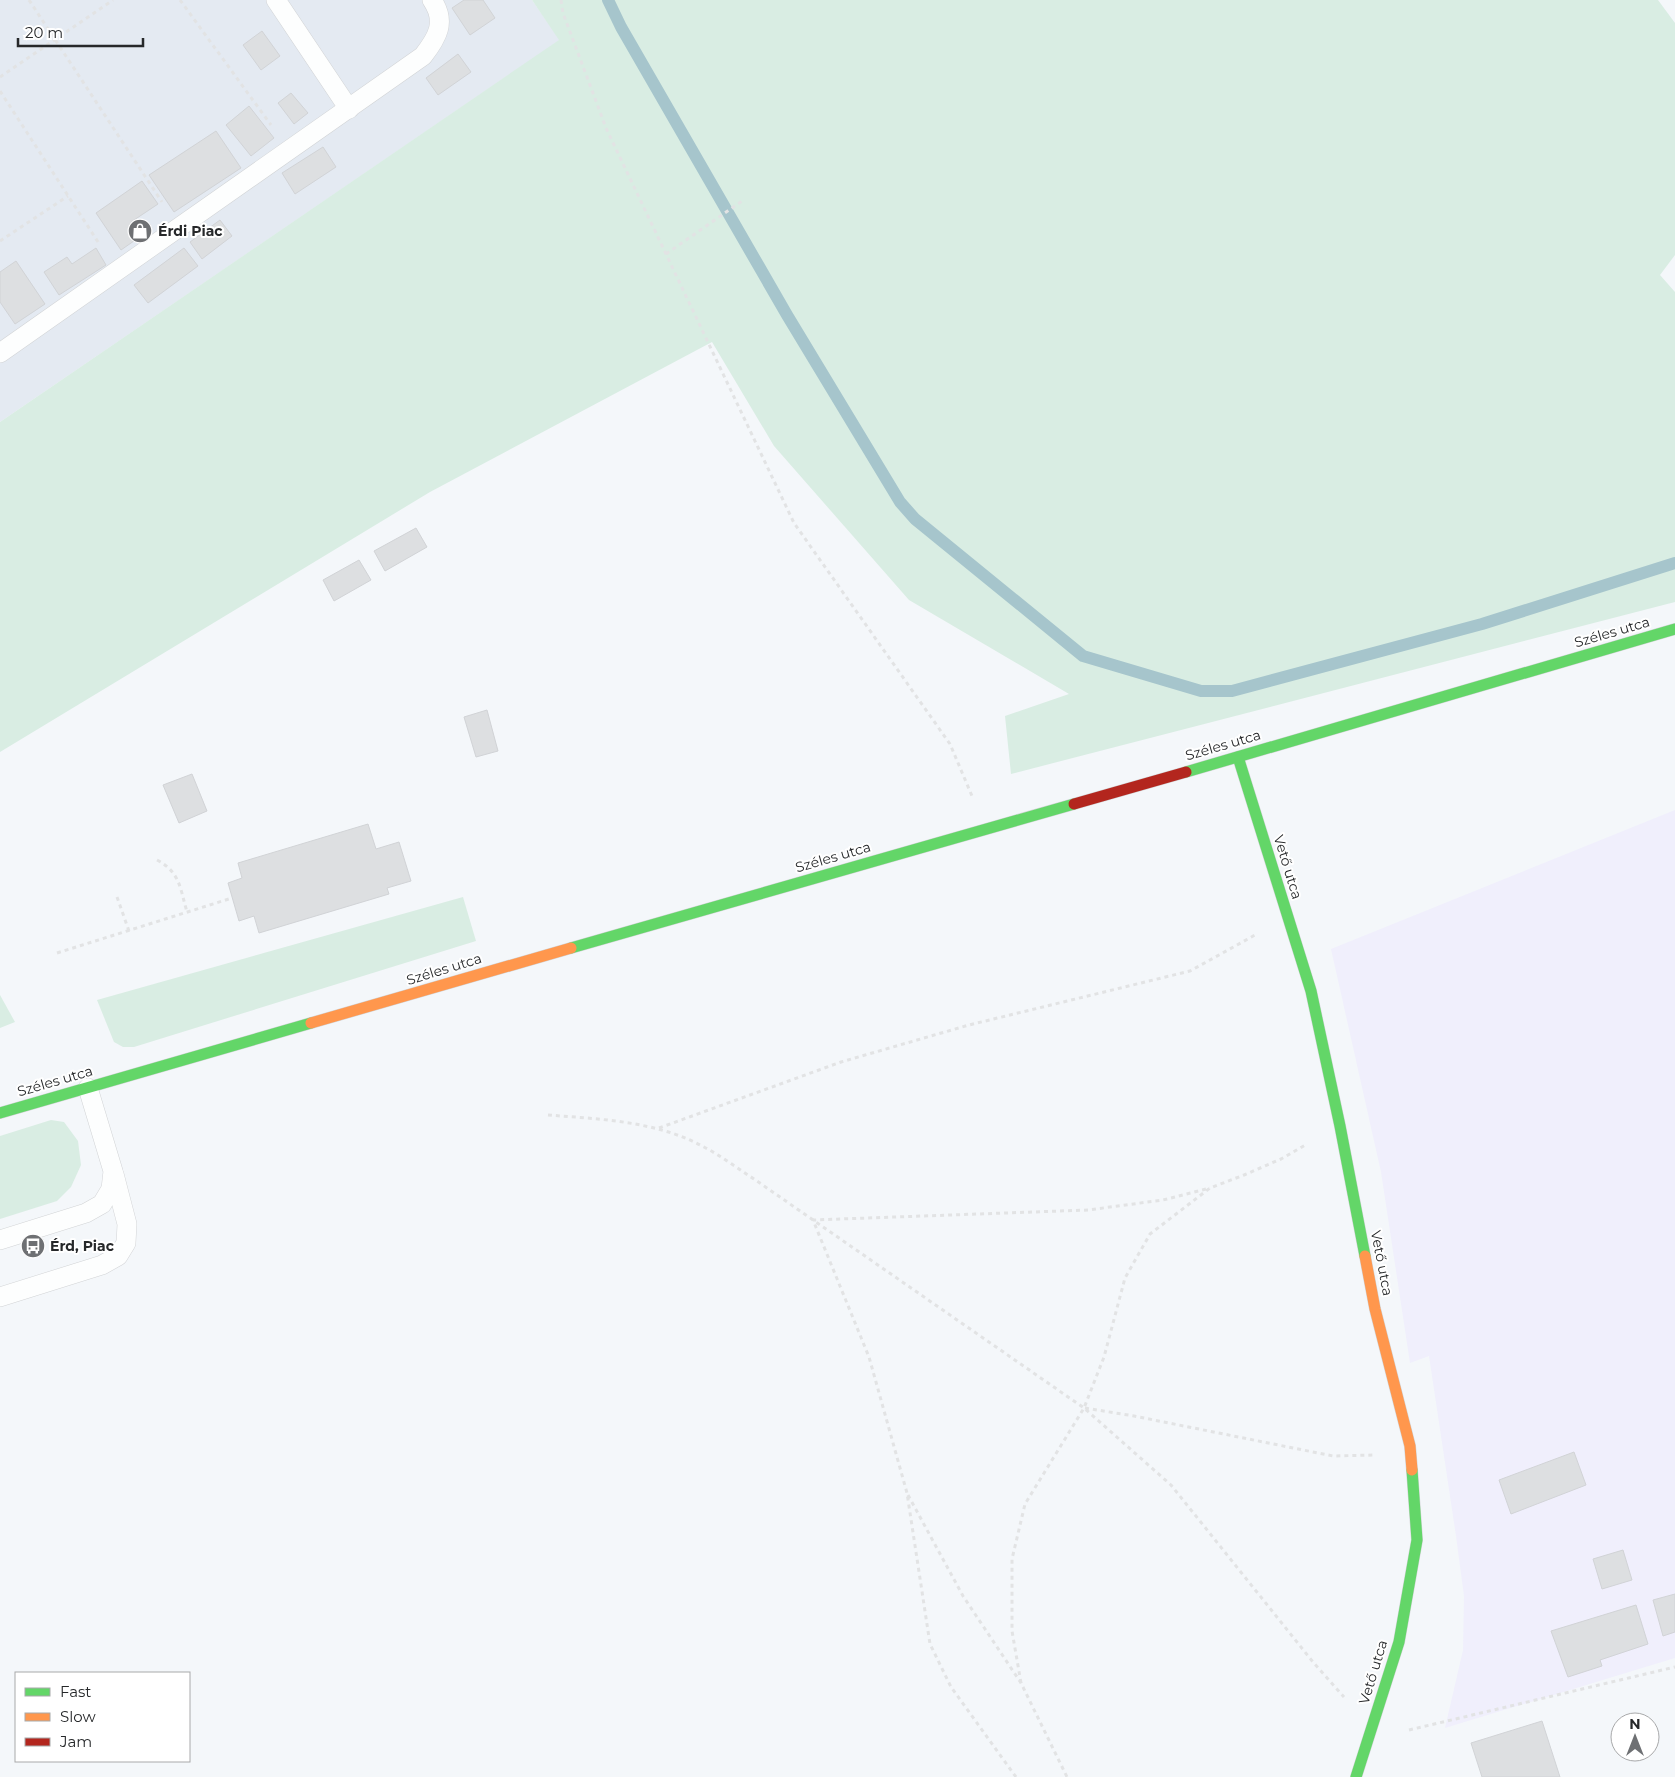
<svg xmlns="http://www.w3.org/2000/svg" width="1675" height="1777" font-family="Montserrat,sans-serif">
  <rect width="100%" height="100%" fill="#f4f7fa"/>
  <polygon fill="#e4eaf2" points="0,0 532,0 560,40 0,422"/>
  <polygon fill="#f0effc" points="1675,810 1675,1658 1445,1728 1463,1650 1464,1596 1456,1536 1429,1356 1410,1363 1381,1172 1331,949"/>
  <g fill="#d9ede3">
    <polygon points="532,0 1658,0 1675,23 1675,255 1660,275 1675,292 1675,602 1011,774 1005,716 1069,694 909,600 774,446 712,342 430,492 0,752 0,422 559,40"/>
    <polygon points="463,897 476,941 134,1047 123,1047 114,1042 97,1000"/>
    <polygon points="0,995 15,1022 0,1028"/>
    <polygon points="51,1120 64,1122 78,1141 81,1165 71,1187 57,1201 0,1219 0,1136"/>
  </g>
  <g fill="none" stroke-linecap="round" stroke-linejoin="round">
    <polyline stroke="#a6c5cc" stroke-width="12" points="608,0 621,27 787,315 900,502 915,519 1083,656 1201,691 1232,691 1482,624 1675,563"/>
  </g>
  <g fill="#dddfe1" stroke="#d1d3d6">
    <polygon points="464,0 483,0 495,18 470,35 452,8"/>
    <polygon points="262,31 280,56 261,70 243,45"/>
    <polygon points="458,54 471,72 438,95 426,78"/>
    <polygon points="291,93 308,113 294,124 278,103"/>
    <polygon points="249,106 274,138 251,156 226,125"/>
    <polygon points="216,131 241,168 174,212 149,175"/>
    <polygon points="323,147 336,167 295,194 282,173"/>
    <polygon points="142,181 158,204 131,222 141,236 121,250 96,213"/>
    <polygon points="220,220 232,236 202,259 190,242"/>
    <polygon points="96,248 106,265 59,295 44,272 67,257 72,264"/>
    <polygon points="184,248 198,266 148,303 134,285"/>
    <polygon points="16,261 45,304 15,324 0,302 0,272"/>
    <polygon points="416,528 427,547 385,571 374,551"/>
    <polygon points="359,560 371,580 334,601 323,580"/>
    <polygon points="487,710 498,751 476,757 464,717"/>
    <polygon points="192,774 207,811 179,823 163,785"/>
    <polygon points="368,824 376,849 399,842 411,881 387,888 389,894 259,933 254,916 239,921 228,883 242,878 238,863"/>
    <polygon points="1574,1452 1586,1485 1511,1514 1499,1480"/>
    <polygon points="1623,1550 1632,1580 1602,1589 1593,1559"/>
    <polygon points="1675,1594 1675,1632 1663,1636 1653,1600"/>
    <polygon points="1636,1605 1648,1644 1600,1660 1602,1666 1568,1677 1551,1631"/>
    <polygon points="1542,1721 1560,1777 1482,1777 1471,1743"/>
  </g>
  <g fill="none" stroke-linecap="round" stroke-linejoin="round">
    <g stroke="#d2d4d6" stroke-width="20">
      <g id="lane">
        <polyline points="276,0 349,109"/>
        <path d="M0,353L423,56C437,38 447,22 432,0"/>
        <polyline points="0,1240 86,1213 102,1204 111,1189 113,1171 88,1088"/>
        <polyline points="0,1297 102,1265 118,1256 126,1243 127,1224 114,1174"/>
      </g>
    </g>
    <g stroke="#d2d4d6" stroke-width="12">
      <g id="fast">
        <polyline points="1238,757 1311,991 1340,1126 1365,1256"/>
        <polyline points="1186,772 1675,629"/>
        <polyline points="571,948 1074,804"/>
        <polyline points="0,1113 311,1023"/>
        <polyline points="1356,1777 1399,1642 1417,1540 1412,1470"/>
      </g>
    </g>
    <g stroke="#d2d4d6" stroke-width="12">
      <g id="slow">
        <polyline points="311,1023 571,948"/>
        <polyline points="1365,1256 1375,1309 1410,1446 1412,1470"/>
      </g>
    </g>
    <g stroke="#d2d4d6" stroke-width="12">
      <polyline id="jam" points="1074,804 1186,772"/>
    </g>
    <g stroke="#e2e3e4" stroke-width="3" stroke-dasharray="4 4" stroke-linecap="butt">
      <polyline points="29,0 162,202"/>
      <polyline points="180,0 271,125"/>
      <polyline points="561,0 563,13 606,128 794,523 950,744 972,796"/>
      <polyline points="0,77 113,0"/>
      <polyline points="0,91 100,245"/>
      <polyline points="0,241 68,196"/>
      <polyline points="666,254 742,201"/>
      <path d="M157,860C180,872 180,888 187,912"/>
      <polyline points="117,897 129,931"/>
      <polyline points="57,953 232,898"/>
      <path d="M548,1115C599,1119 656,1121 702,1146C720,1155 737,1168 754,1179L1084,1408L1171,1485L1313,1662L1344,1697"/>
      <polyline points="659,1128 841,1062 969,1025 1190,971 1255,935"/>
      <polyline points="1085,1408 1134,1416 1333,1456 1374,1455"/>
      <polyline points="908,1495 963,1596 1021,1683 1067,1777"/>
      <polyline points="1021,1683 1012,1631 1012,1559 1025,1504 1084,1408 1104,1357 1125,1278 1150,1234 1210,1188 1244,1175 1281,1159 1307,1144"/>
      <polyline points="1409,1730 1675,1667"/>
      <polyline points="1016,1777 951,1687 930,1644 907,1493 869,1357 813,1220 1088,1210 1163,1200 1210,1188"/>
    </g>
    <use href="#lane" stroke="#fdfefe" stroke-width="19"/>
    <use href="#fast" stroke="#63d668" stroke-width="11"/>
    <use href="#slow" stroke="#ff974d" stroke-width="11"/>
    <use href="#jam" stroke="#b3261e" stroke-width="11"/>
  </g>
  <defs>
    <g id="shop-disc" transform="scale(1.25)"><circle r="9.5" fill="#6e7073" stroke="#fff"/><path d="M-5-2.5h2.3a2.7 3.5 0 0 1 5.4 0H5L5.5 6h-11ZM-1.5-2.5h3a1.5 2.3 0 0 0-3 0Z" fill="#fff"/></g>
    <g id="bus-disc" transform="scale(1.25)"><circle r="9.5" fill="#6e7073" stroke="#fff"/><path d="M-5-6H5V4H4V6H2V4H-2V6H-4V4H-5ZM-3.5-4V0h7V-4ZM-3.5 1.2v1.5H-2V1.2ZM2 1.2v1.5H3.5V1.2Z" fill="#fff"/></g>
  </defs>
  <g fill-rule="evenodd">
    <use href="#shop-disc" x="140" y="231"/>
    <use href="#bus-disc" x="33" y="1246"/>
  </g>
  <g text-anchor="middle" stroke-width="4" stroke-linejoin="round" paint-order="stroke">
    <g font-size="14" font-weight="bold" fill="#26282a" stroke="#fff" text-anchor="start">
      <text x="158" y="236">Érdi Piac</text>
      <text x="50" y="1251">Érd, Piac</text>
    </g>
    <g font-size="14" fill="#26282a" stroke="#fff">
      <text transform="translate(1612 632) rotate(-16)" y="5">Széles utca</text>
      <text transform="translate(1223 745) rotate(-16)" y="5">Széles utca</text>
      <text transform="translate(833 857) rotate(-16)" y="5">Széles utca</text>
      <text transform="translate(1288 867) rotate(73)" y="5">Vető utca</text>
      <text transform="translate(444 969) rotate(-17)" y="5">Széles utca</text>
      <text transform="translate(55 1081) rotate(-16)" y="5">Széles utca</text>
      <text transform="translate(1382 1263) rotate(79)" y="5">Vető utca</text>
      <text transform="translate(1373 1672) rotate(-73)" y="5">Vető utca</text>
    </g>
  </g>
  <rect x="15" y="1672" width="175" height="90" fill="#ffffff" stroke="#a8a9aa"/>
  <rect x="25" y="1688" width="25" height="8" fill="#63d668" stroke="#a8a9aa"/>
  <text x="60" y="1697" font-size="15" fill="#26282a">Fast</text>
  <rect x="25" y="1713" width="25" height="8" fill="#ff974d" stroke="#a8a9aa"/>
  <text x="60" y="1722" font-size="15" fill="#26282a">Slow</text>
  <rect x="25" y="1738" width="25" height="8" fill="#b3261e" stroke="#a8a9aa"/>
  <text x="60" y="1747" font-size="15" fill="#26282a">Jam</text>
  <g transform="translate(1635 1737)"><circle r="24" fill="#ffffff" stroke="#a8a9aa"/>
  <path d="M0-4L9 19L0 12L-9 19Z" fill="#6e7073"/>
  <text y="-8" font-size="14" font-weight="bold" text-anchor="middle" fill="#26282a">N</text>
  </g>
  <path d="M18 38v8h125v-8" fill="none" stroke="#26282a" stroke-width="2.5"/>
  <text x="25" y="38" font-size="15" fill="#26282a" stroke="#ffffff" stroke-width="4" paint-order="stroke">20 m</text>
</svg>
